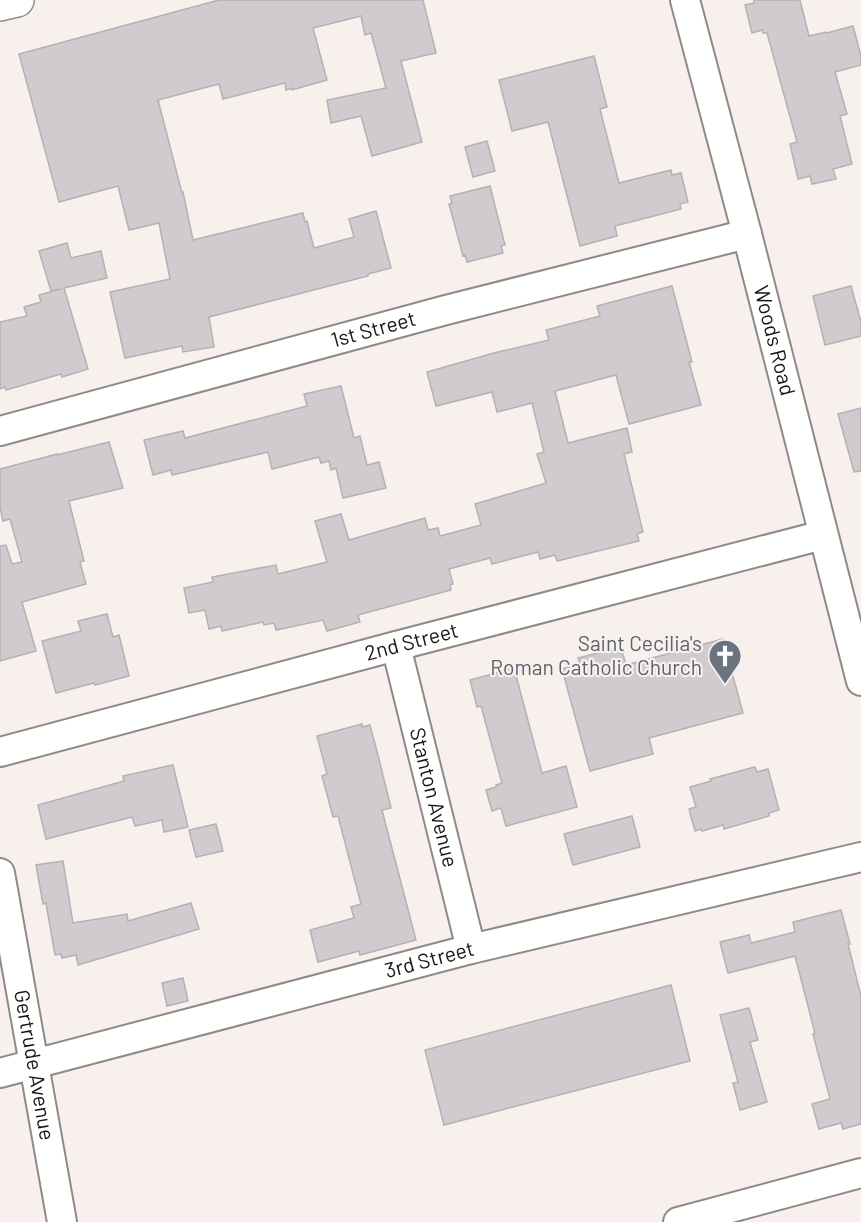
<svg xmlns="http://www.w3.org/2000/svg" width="861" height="1222" font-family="Barlow,sans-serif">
  <rect width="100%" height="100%" fill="#f7f0ec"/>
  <g fill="#d1cbcf" stroke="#b6b0b4" stroke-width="1.5">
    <polygon points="219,0 423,0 436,53 401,61 422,142 372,156 361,116 331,123 327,100 386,88 371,33 365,35 361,16 313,28 327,80 292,90 292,88 286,90 285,83 223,99 219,84 158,100 182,193 183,192 193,240 303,213 305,222 307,221 314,248 354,237 349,219 376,211 391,268 368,274 368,276 209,317 214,347 183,352 182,346 125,358 110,292 170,279 159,223 129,230 118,186 59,202 19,54"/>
    <polygon points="754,0 800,0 809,36 826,32 827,33 853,26 861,56 861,65 835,72 847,114 840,116 852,164 833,169 836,179 812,184 810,176 798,179 790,144 797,142 767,33 763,33 762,30 752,33 745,5 754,3"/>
    <polygon points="594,56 607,107 600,109 619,183 671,170 672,175 681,173 688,202 680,204 681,209 615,226 617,236 580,246 548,122 512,131 499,80"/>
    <polygon points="487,141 495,171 473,177 465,147"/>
    <polygon points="490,186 505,245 501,246 503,253 467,262 465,255 463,256 449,204 452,203 450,196"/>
    <polygon points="67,243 71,258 101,251 107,278 64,288 88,369 62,377 61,374 6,390 5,387 0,389 0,322 27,316 24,307 41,302 39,295 61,289 51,291 39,251"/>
    <polygon points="672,286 692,362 689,362 701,405 629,424 616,375 555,391 568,443 627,428 632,452 624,454 643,532 637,534 639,541 557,561 555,555 540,559 538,552 492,564 490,558 449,569 453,584 450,585 451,590 358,615 360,622 327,631 323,620 276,630 274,623 264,625 263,622 222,631 221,626 209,629 205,610 189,613 184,588 213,582 212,577 276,565 278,574 327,562 315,521 341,514 349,540 425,518 428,530 438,528 440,536 481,525 475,504 546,483 537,454 544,452 532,403 497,412 492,392 436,406 427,372 494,353 549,340 546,330 600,316 597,306"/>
    <polygon points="851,286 861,322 861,336 825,345 813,296"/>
    <polygon points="341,386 354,438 360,436 367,465 379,462 386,488 343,498 336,468 331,470 329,461 321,463 319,457 272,469 268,452 172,475 171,470 153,475 144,440 183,431 185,438 307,406 304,394"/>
    <polygon points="861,408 861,471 854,472 838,414"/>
    <polygon points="109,442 123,488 69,501 84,561 80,562 86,584 22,602 36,651 0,661 0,546 6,545 12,564 22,562 10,519 3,521 0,508 0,469 57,454 57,455"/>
    <polygon points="107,614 113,637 119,635 129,676 95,685 94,683 56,693 42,641 81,631 78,621"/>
    <polygon points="723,639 743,713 649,738 653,754 590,771 562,669 580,664 578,658 621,647 626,665"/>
    <polygon points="514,668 542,773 566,766 577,807 506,826 501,808 492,811 486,790 496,787 496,785 502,783 481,706 477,707 470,680"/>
    <polygon points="362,724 362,727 370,725 378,755 391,808 382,810 416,940 360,955 359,951 318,962 310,930 354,918 351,907 361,904 338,816 333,817 322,776 327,774 317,736"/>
    <polygon points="173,765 188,827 164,832 162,820 135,826 132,817 46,839 38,805 124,781 123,776"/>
    <polygon points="755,767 757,772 768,769 779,810 769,813 769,816 724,829 723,825 702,831 701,829 695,831 689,809 696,807 690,787 711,781 710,779"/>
    <polygon points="632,816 640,847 573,865 564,834"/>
    <polygon points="216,824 223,851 196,857 189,830"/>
    <polygon points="63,861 73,923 127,914 128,921 191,903 199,929 78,965 76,955 62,958 61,954 55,955 46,903 43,904 36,865"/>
    <polygon points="841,910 850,944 848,944 861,996 861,1124 843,1129 841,1123 819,1129 812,1104 830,1099 813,1034 815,1033 795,956 728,973 720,942 749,935 751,943 795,932 793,922"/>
    <polygon points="183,978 188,1001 167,1006 162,983"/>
    <polygon points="671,985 690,1061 444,1125 425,1050"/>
    <polygon points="749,1008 758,1040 750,1042 767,1102 740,1110 733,1083 738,1082 720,1015"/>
  </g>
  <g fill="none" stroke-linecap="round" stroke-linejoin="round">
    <g stroke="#908a86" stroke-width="32">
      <g id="street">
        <path id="s1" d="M685,0L747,234L861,681"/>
        <path id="s2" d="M0,431L446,310L747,234"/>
        <path id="s3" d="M396,646L471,949"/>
        <path id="s4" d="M0,752L396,646L823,535"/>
        <path id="s5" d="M0,873L62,1222"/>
        <path id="s6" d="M0,1073L471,949L861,857"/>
        <polyline points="678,1222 861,1173"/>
      </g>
    </g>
    <g stroke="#908a86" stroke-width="36">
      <polyline id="secondary" points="0,4 17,0"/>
    </g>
    <use href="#street" stroke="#fff" stroke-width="28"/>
    <use href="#secondary" stroke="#fff" stroke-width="33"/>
  </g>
  <defs>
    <g id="church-pin" transform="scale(1.725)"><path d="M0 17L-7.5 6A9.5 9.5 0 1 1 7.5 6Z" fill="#6b7280" stroke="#f7f0ec"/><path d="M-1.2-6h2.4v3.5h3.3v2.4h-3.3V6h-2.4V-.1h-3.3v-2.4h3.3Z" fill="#fff"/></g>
  </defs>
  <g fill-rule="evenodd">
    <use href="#church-pin" x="725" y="656"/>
  </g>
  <g text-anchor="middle" stroke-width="4.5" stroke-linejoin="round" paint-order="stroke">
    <g font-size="21" fill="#171514" stroke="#f7f0ec">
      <text dy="7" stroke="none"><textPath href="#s2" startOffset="387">1st Street</textPath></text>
      <text dy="7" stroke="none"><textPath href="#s1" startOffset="352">Woods Road</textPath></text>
      <text dy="7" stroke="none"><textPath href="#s4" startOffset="426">2nd Street</textPath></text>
      <text dy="7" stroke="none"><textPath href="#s3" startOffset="156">Stanton Avenue</textPath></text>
      <text dy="7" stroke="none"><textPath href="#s6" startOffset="444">3rd Street</textPath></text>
      <text dy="7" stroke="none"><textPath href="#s5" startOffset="195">Gertrude Avenue</textPath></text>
    </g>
    <g font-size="21" fill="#5b616d" stroke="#f7f0ec" text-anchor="end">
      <text x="702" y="651">Saint Cecilia's<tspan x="702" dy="24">Roman Catholic Church</tspan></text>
    </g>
  </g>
</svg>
